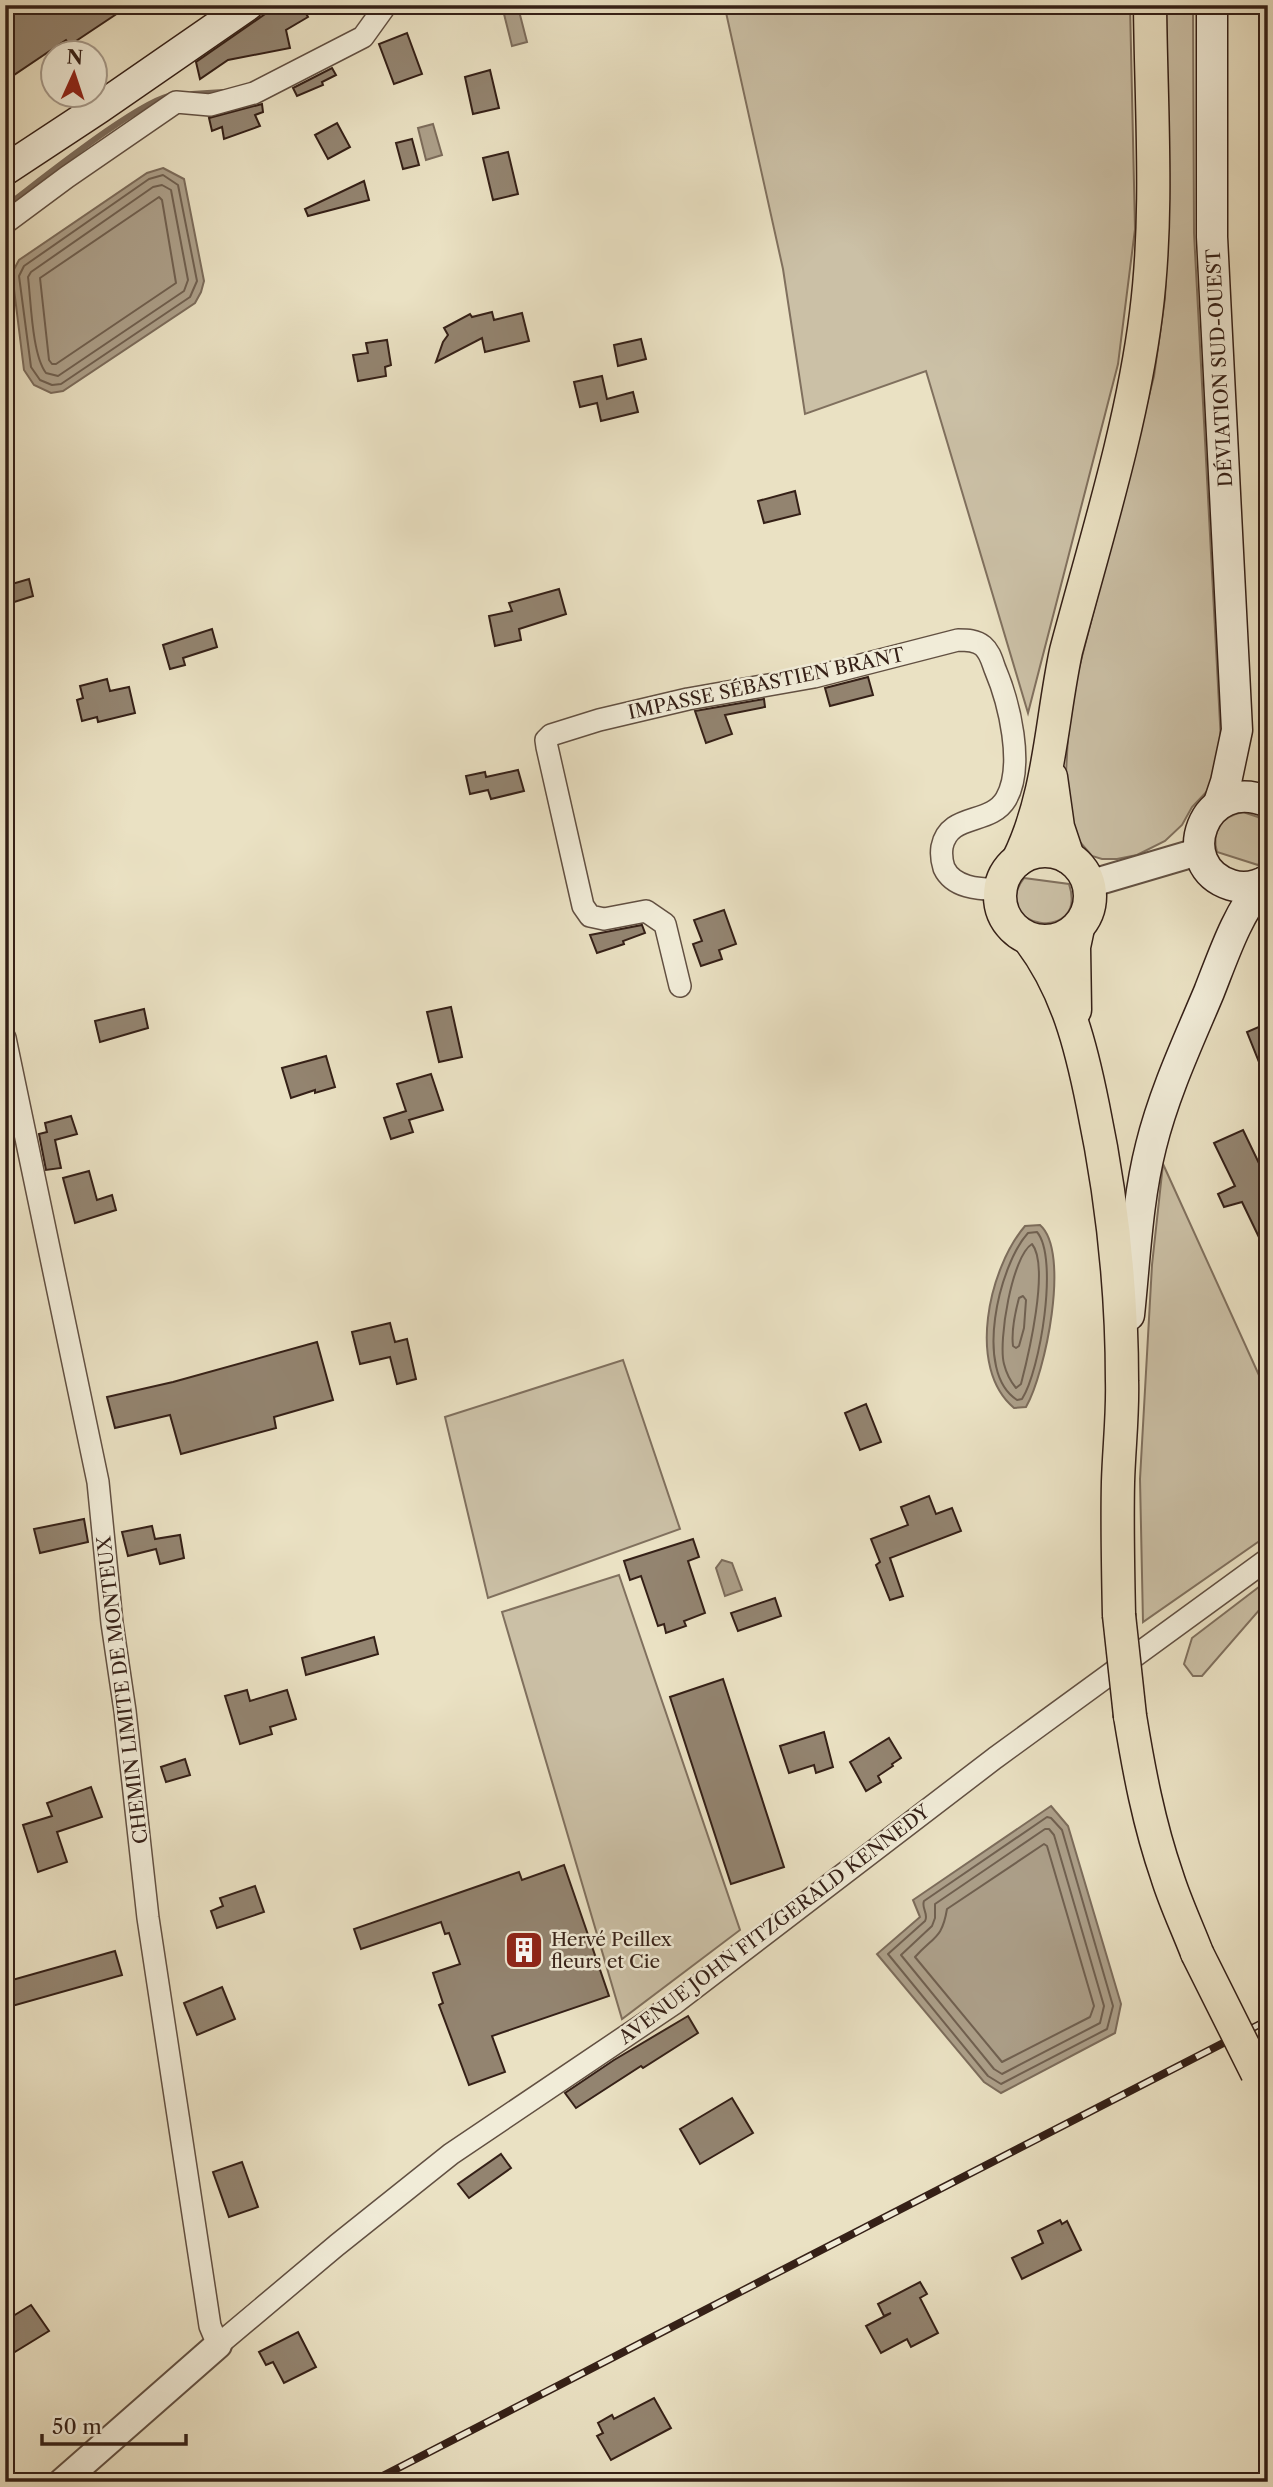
<svg xmlns="http://www.w3.org/2000/svg" width="1273" height="2487" font-family="'Libre Caslon Text',serif">
  <rect width="100%" height="100%" fill="#eae1c3"/>
  <filter id="stains"><feTurbulence type="fractalNoise" baseFrequency=".00286" numOctaves="4"/><feColorMatrix values="0 0 0 0 .2 0 0 0 0 .09 0 0 0 0 .02 0 0 0 .5 -.17"/></filter>
  <radialGradient id="worn" r=".72"><stop offset=".6" stop-color="#630" stop-opacity="0"/><stop offset="1" stop-color="#630" stop-opacity=".3"/></radialGradient>
  <g fill="#cbc0a6" stroke="#80705e" stroke-width="2">
    <polygon points="733,5 1130,5 1135,229 1118,364 1028,713 926,371 805,414 783,269 725,8"/>
    <polygon points="1166,5 1193,5 1194,233 1221,742 1213,785 1192,807 1182,825 1165,841 1137,855 1117,859 1102,859 1092,856 1073,834 1066,811 1066,773 1068,736 1077,676 1154,376 1165,298 1169,187"/>
    <path d="M1243,812L1258,817L1268,828V854L1258,865L1217,852C1211,831 1222,816 1243,812Z"/>
    <path d="M1024,878L1069,884C1089,945 987,928 1024,878Z"/>
    <polygon points="1163,1164 1268,1395 1268,1535 1143,1622 1140,1479 1152,1265"/>
    <polygon points="623,1360 680,1529 488,1598 445,1417"/>
    <polygon points="619,1575 740,1930 622,2019 502,1612"/>
    <polygon points="1268,1580 1268,1600 1202,1676 1193,1676 1184,1664 1192,1638"/>
  </g>
  <g fill="#ac9f89" stroke="#7c6c5b" stroke-width="2">
    <polygon points="510,8 516,12 519,11 527,42 512,46 504,14"/>
    <polygon points="433,124 442,155 426,160 418,128"/>
    <polygon points="163,168 184,179 204,281 201,292 195,303 63,391 51,393 34,385 24,370 12,273 19,260 147,173"/>
    <path d="M1040,1225C1071,1252 1045,1374 1026,1407L1014,1408C966,1368 989,1268 1025,1226Z"/>
    <polygon points="722,1560 732,1563 742,1590 725,1596 716,1568"/>
    <polygon points="1051,1806 1068,1826 1121,2004 1115,2033 1001,2093 984,2082 877,1954 920,1917 913,1900"/>
  </g>
  <g fill="none" stroke-linecap="round" stroke-linejoin="round">
    <g stroke="#706050" stroke-width="2">
      <polygon points="163,175 178,185 197,281 190,297 61,384 52,385 40,380 31,367 19,276 24,266 149,179"/>
      <path d="M162,185L171,190L188,280L184,291L58,376L46,373C32,355 31,301 28,277L31,272L153,187Z"/>
      <polygon points="159,197 162,200 176,283 56,364 52,364 49,360 40,278"/>
      <path d="M1037,1232C1059,1258 1040,1371 1022,1399L1017,1400C973,1372 999,1265 1028,1233Z"/>
      <path d="M1032,1244C1050,1266 1028,1357 1021,1384L1016,1388C1011,1382 1006,1372 1004,1364C998,1341 1012,1256 1032,1244Z"/>
      <path d="M1023,1296L1026,1300L1024,1328L1019,1346L1016,1348L1013,1346C1011,1330 1015,1313 1019,1298Z"/>
      <path d="M1047,1817L1051,1818L1062,1830L1113,2006L1107,2029L1001,2084L988,2076L888,1954L925,1921C929,1914 921,1908 924,1901Z"/>
      <polygon points="1045,1829 1049,1829 1054,1835 1104,2006 1100,2023 1002,2074 994,2069 901,1955 932,1926 935,1918 935,1904"/>
      <path d="M1044,1844L1047,1846L1094,2006L1090,2017L1002,2062L915,1957C934,1936 942,1939 947,1909Z"/>
    </g>
    <g stroke="#7c6c5b" stroke-width="6">
      <polyline points="192,94 223,92"/>
      <path d="M5,207C36,184 143,97 174,95"/>
    </g>
  </g>
  <g fill="#938470" stroke="#352017" stroke-width="2">
    <polygon points="9,5 130,5 70,45 66,40 5,81 5,10 10,9"/>
    <polygon points="278,5 301,5 308,17 286,30 290,48 228,60 200,79 196,62"/>
    <polygon points="407,33 422,74 394,84 379,44"/>
    <polygon points="332,68 336,75 322,82 323,85 297,96 293,88"/>
    <polygon points="490,70 499,108 473,114 465,77"/>
    <polygon points="262,104 263,112 255,115 260,126 224,139 222,127 212,131 209,118"/>
    <polygon points="337,123 350,147 328,159 315,135"/>
    <polygon points="412,139 419,165 403,169 396,143"/>
    <polygon points="508,152 518,194 493,200 483,158"/>
    <polygon points="364,181 369,200 308,216 305,209"/>
    <polygon points="492,312 494,320 522,313 529,341 485,352 482,338 436,362 443,342 448,335 444,328 470,314 472,317"/>
    <polygon points="641,339 646,359 618,366 614,345"/>
    <polygon points="387,340 391,365 385,367 386,376 358,381 353,355 368,353 366,343"/>
    <polygon points="602,376 607,399 633,392 638,412 601,421 597,403 580,407 574,382"/>
    <polygon points="795,491 800,514 764,523 758,501"/>
    <polygon points="29,579 33,596 5,605 5,586"/>
    <polygon points="559,589 566,614 519,629 521,640 495,646 489,616 512,611 509,603"/>
    <polygon points="212,629 217,647 183,658 185,665 170,669 163,645"/>
    <polygon points="868,677 873,695 830,706 825,688"/>
    <polygon points="107,679 110,691 129,687 135,713 98,722 97,717 82,721 77,700 83,698 80,686"/>
    <polygon points="764,699 765,707 725,715 732,734 706,743 695,711"/>
    <polygon points="518,770 524,791 491,799 488,790 470,794 466,776 485,772 486,777"/>
    <polygon points="724,910 736,944 719,950 722,959 701,966 693,944 702,941 694,920"/>
    <polygon points="642,925 645,933 623,941 624,944 597,953 590,935"/>
    <polygon points="451,1007 462,1057 439,1062 427,1012"/>
    <polygon points="144,1009 148,1028 100,1042 95,1021"/>
    <polygon points="1268,1023 1268,1082 1267,1082 1247,1032"/>
    <polygon points="326,1056 335,1087 315,1093 315,1090 291,1098 282,1068"/>
    <polygon points="431,1074 443,1110 409,1120 413,1132 391,1139 384,1118 406,1111 397,1084"/>
    <polygon points="71,1116 77,1134 55,1140 61,1168 46,1170 39,1134 47,1132 45,1123"/>
    <polygon points="1243,1130 1268,1182 1268,1256 1242,1202 1224,1207 1218,1194 1235,1186 1214,1143"/>
    <polygon points="89,1171 97,1200 112,1195 116,1210 75,1223 63,1178"/>
    <polygon points="390,1323 395,1342 407,1339 416,1379 397,1384 390,1357 360,1364 352,1332"/>
    <polygon points="317,1342 333,1400 274,1417 276,1428 181,1454 170,1415 115,1428 107,1397 173,1382"/>
    <polygon points="866,1404 881,1442 860,1450 845,1413"/>
    <polygon points="929,1496 936,1514 952,1508 961,1531 890,1558 903,1596 890,1600 876,1565 880,1562 871,1539 908,1525 901,1507"/>
    <polygon points="84,1519 88,1542 40,1553 34,1529"/>
    <polygon points="152,1526 155,1539 180,1535 184,1558 160,1564 156,1549 128,1556 122,1532"/>
    <polygon points="693,1539 699,1557 688,1561 705,1613 684,1621 686,1626 666,1633 664,1624 658,1626 641,1576 630,1580 624,1561"/>
    <polygon points="775,1598 781,1616 738,1631 731,1613"/>
    <polygon points="374,1637 378,1654 306,1675 302,1658"/>
    <polygon points="723,1679 784,1867 731,1884 670,1697"/>
    <polygon points="247,1690 250,1701 287,1690 296,1719 270,1727 272,1734 240,1744 225,1696"/>
    <polygon points="824,1732 833,1767 816,1773 814,1765 789,1773 780,1746"/>
    <polygon points="889,1738 901,1758 892,1764 893,1766 878,1776 881,1782 866,1791 850,1762"/>
    <polygon points="185,1759 190,1775 166,1782 161,1767"/>
    <polygon points="91,1787 102,1817 57,1832 67,1862 38,1872 23,1825 52,1816 47,1803"/>
    <polygon points="564,1865 609,1996 492,2036 505,2072 469,2085 439,2005 443,2003 433,1973 460,1964 449,1933 445,1934 441,1922 361,1949 354,1929 519,1872 522,1880"/>
    <polygon points="255,1886 264,1912 217,1928 211,1911 223,1906 220,1898"/>
    <polygon points="115,1951 122,1975 5,2008 5,1982"/>
    <polygon points="222,1987 235,2019 197,2035 184,2003"/>
    <polygon points="688,2016 698,2033 643,2068 641,2066 576,2108 565,2093 614,2060"/>
    <polygon points="732,2098 753,2133 700,2164 680,2129"/>
    <polygon points="501,2154 511,2168 469,2198 458,2184"/>
    <polygon points="242,2162 258,2207 229,2217 213,2172"/>
    <polygon points="1060,2220 1062,2224 1067,2221 1081,2250 1022,2279 1012,2258 1043,2243 1038,2231"/>
    <polygon points="920,2282 927,2294 920,2298 938,2333 911,2347 907,2339 881,2353 866,2326 891,2313 884,2316 878,2304"/>
    <polygon points="31,2305 49,2331 5,2358 5,2321"/>
    <polygon points="298,2332 316,2367 284,2383 273,2362 266,2365 259,2352"/>
    <polygon points="654,2398 671,2428 611,2460 597,2436 603,2433 598,2423 612,2415 614,2419"/>
  </g>
  <g fill="none" stroke-linecap="round" stroke-linejoin="round">
    <g stroke="#625042" stroke-width="24">
      <g id="minor">
        <polyline points="5,223 67,177 176,102 210,105 254,93 363,37 386,5"/>
        <path d="M680,986L665,924L646,911L604,919L590,916L583,906L547,747L546,740L551,735L599,720L688,699L814,677L958,640C967,640 976,640 983,646C990,652 992,661 995,669C1009,702 1025,766 1006,799C990,826 949,812 942,847C941,854 942,862 944,868C954,889 981,889 1001,890"/>
        <polyline points="5,1038 98,1482 112,1623 125,1711 148,1918 210,2326 218,2345 337,2245 451,2154 675,2003 995,1758 1268,1559"/>
      </g>
    </g>
    <g stroke="#625042" stroke-width="30">
      <g id="tertiary">
        <polyline points="1089,884 1201,851"/>
        <polyline points="62,2482 218,2345"/>
      </g>
    </g>
    <g stroke="#352017" stroke-width="33">
      <g id="secondary">
        <polyline points="1212,5 1212,237 1237,730 1226,782 1219,803"/>
        <polyline points="5,170 99,108 248,5"/>
        <path d="M1268,802C1203,774 1171,866 1231,885C1243,889 1256,887 1268,880"/>
        <path d="M1129,1315C1135,1259 1137,1201 1151,1146C1164,1093 1188,1042 1209,992C1224,954 1237,914 1263,883"/>
      </g>
    </g>
    <g stroke="#352017" stroke-width="35">
      <g id="primary">
        <polyline points="1051,777 1058,827 1068,857"/>
        <circle cx="1045" cy="896" r="45"/>
        <path d="M1018,860C1050,795 1051,721 1066,651C1095,542 1132,426 1146,314C1159,212 1151,108 1150,5"/>
        <path d="M1029,939C1067,989 1081,1046 1093,1106C1112,1197 1122,1288 1122,1381C1123,1414 1119,1448 1118,1482C1117,1526 1118,1570 1119,1615"/>
        <polyline points="1075,1010 1074,947 1078,928"/>
        <path d="M1130,1716C1139,1771 1149,1824 1167,1876C1175,1902 1187,1927 1197,1953"/>
      </g>
    </g>
    <use href="#minor" stroke="#f1ecd8" stroke-width="21"/>
    <use href="#tertiary" stroke="#f1ecd8" stroke-width="26"/>
    <use href="#secondary" stroke="#f1ecd8" stroke-width="30"/>
    <use href="#primary" stroke="#eae1c3" stroke-width="32"/>
    <g stroke="#352017" stroke-width="8">
      <polyline id="rail" points="371,2482 1268,2020"/>
    </g>
    <use href="#rail" stroke="#f1ecd8" stroke-width="5" stroke-dasharray="16" stroke-linecap="butt"/>
    <g stroke="#352017" stroke-width="35" stroke-linecap="butt">
      <g id="primary-bridge">
        <polyline points="1119,1615 1130,1716"/>
        <polyline points="1197,1953 1257,2073"/>
      </g>
    </g>
    <use href="#primary-bridge" stroke="#eae1c3" stroke-width="32"/>
  </g>
  <defs>
    <g id="building-square" transform="scale(2.0125)"><rect x="-9" y="-9" width="18" height="18" rx="4" fill="#8f2418" stroke="#f1ecd8"/><path d="M-4-6H4V6H1V3H-1V6H-4ZM-2.5-4.3h1.7v1.8h-1.7ZM.8-4.3h1.7v1.8H.8ZM-2.5-1h1.7V.8h-1.7ZM.8-1h1.7V.8H.8Z" fill="#fff"/></g>
  </defs>
  <g fill-rule="evenodd">
    <use href="#building-square" x="524" y="1950"/>
  </g>
  <g text-anchor="middle" stroke-width="5" stroke-linejoin="round" paint-order="stroke">
    <g font-size="19" fill="#352017" stroke="#f1ecd8">
      <text transform="translate(1219 368) rotate(-93)" y="7">DÉVIATION SUD-OUEST</text>
      <text transform="translate(766 683) rotate(-12)" y="7">IMPASSE SÉBASTIEN BRANT</text>
      <text transform="translate(122 1690) rotate(-97)" y="7">CHEMIN LIMITE DE MONTEUX</text>
      <text transform="translate(774 1924) rotate(-37)" y="7">AVENUE JOHN FITZGERALD KENNEDY</text>
    </g>
    <g font-size="19" fill="#352017" stroke="#f1ecd8" text-anchor="start">
      <text x="551" y="1946">Hervé Peillex<tspan x="551" dy="22">fleurs et Cie</tspan></text>
    </g>
  </g>
  <rect width="1273" height="2487" fill="none" stroke="#eae1c3" stroke-width="28"/>
  <rect x="7" y="7" width="1259" height="2473" fill="none" stroke="#352017" stroke-width="3.5"/>
  <rect x="14" y="14" width="1245" height="2459" fill="none" stroke="#352017" stroke-width="2"/>
  <g transform="translate(74 74) rotate(3)"><circle r="33" fill="#f1ecd8" stroke="#a69a8b" stroke-width="2"/>
  <path d="M0-5L12 26L0 18L-12 26Z" fill="#8f2418"/>
  <text y="-10" font-size="19" font-weight="bold" text-anchor="middle" fill="#352017">N</text>
  </g>
  <path d="M42 2434v10h144v-10" fill="none" stroke="#352017" stroke-width="3.5"/>
  <text x="52" y="2434" font-size="21" fill="#352017" stroke="#f1ecd8" stroke-width="5" paint-order="stroke">50 m</text>
  <rect width="100%" height="100%" filter="url(#stains)"/>
  <rect width="100%" height="100%" fill="url(#worn)"/>
</svg>
